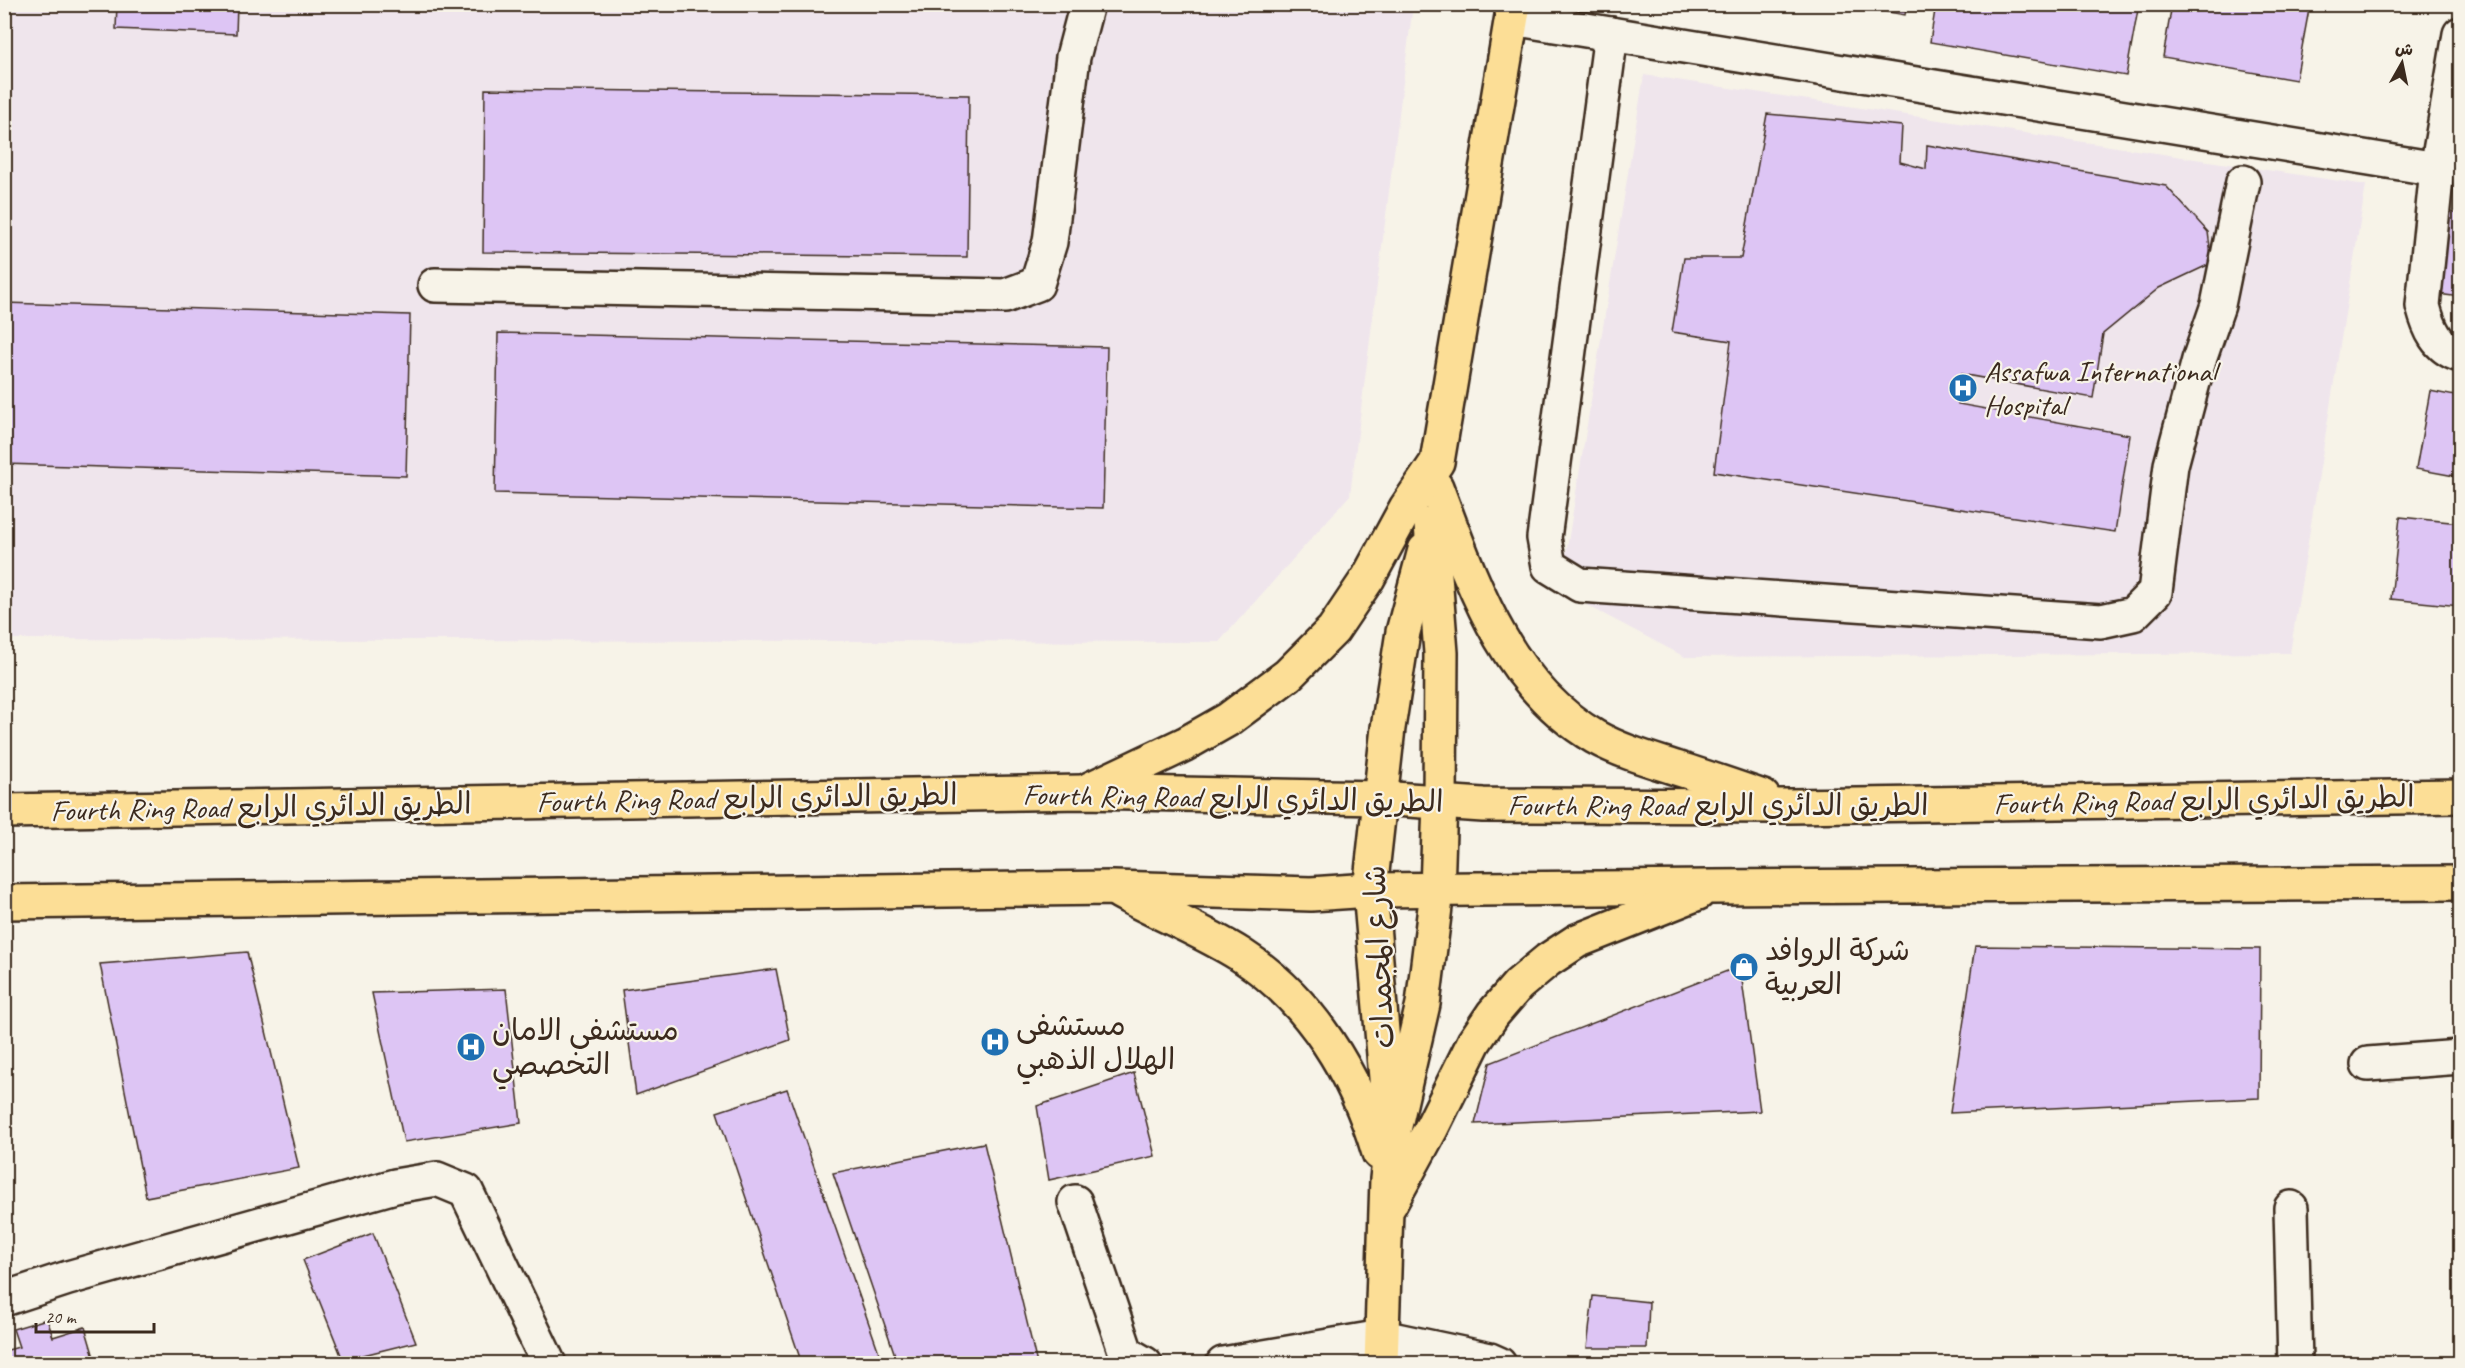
<svg xmlns="http://www.w3.org/2000/svg" width="2465" height="1368" font-family="Caveat,'Playpen Sans Arabic',sans-serif">
  <rect width="100%" height="100%" fill="#f7f3e8"/>
  <filter id="ink" filterUnits="userSpaceOnUse"><feTurbulence type="fractalNoise" baseFrequency=".0167" numOctaves="2"/><feDisplacementMap in="SourceGraphic" scale="12" xChannelSelector="R" yChannelSelector="G"/><feConvolveMatrix kernelMatrix="1 2 1 2 8 2 1 2 1" color-interpolation-filters="sRGB"/></filter>
  <g filter="url(#ink)">
    <g fill="#efe5ec">
      <polygon points="5,5 1413,5 1350,495 1219,642 5,639"/>
      <polygon points="1644,75 2366,185 2290,653 1685,657 1560,591"/>
    </g>
    <g fill="#ddc5f4" stroke="#3b2a1e" stroke-width="1.5">
      <polygon points="117,4 237,4 236,34 116,29"/>
      <polygon points="1844,4 1907,4 1905,15"/>
      <polygon points="1936,4 2139,4 2126,76 1930,42"/>
      <polygon points="2172,4 2310,4 2296,80 2163,57"/>
      <polygon points="485,89 969,95 967,257 483,252"/>
      <polygon points="1767,114 1902,126 1900,162 1926,169 1927,145 2166,186 2208,232 2212,263 2159,288 2103,334 2093,398 1960,374 1958,404 2130,435 2115,532 1714,472 1731,341 1672,332 1684,258 1741,258"/>
      <polygon points="2450,212 2460,214 2460,297 2438,294"/>
      <polygon points="4,303 410,315 406,476 4,464"/>
      <polygon points="498,333 1107,347 1103,508 495,493"/>
      <polygon points="2430,391 2460,397 2460,477 2416,469"/>
      <polygon points="2400,517 2460,523 2460,606 2391,599"/>
      <polygon points="1975,946 2260,949 2259,1098 1950,1113"/>
      <polygon points="247,952 299,1168 146,1197 100,964"/>
      <polygon points="1740,966 1760,1111 1475,1124 1490,1063"/>
      <polygon points="776,969 790,1040 636,1095 622,990"/>
      <polygon points="506,989 521,1123 404,1142 372,993"/>
      <polygon points="1134,1073 1155,1156 1049,1180 1037,1106"/>
      <polygon points="787,1089 883,1364 802,1364 717,1112"/>
      <polygon points="984,1143 1037,1364 898,1364 833,1173"/>
      <polygon points="373,1233 416,1342 343,1360 303,1260"/>
      <polygon points="1593,1296 1649,1302 1647,1348 1587,1348"/>
      <polygon points="47,1319 53,1337 85,1327 96,1364 4,1364 4,1351 19,1347 13,1329"/>
    </g>
    <g fill="none" stroke-linecap="round" stroke-linejoin="round">
      <g stroke="#3b2a1e" stroke-width="38">
        <g id="minor">
          <polyline points="1512,18 2437,169"/>
          <polyline points="1611,34 1544,538 1549,566 1580,585 2101,621 2133,614 2155,592 2171,465 2199,360 2218,305 2243,182"/>
          <path d="M2460,34L2437,169L2423,306C2429,329 2437,348 2460,355"/>
          <polyline points="435,285 1005,296 1037,284 1050,242 1073,57 1087,4"/>
          <polyline points="2368,1064 2460,1057"/>
          <polyline points="1075,1202 1126,1353 1145,1364"/>
          <polyline points="2291,1208 2295,1364"/>
          <polyline points="4,1299 68,1278 395,1186 437,1179 466,1191 549,1364"/>
          <polyline points="1223,1364 1382,1337 1490,1360 1499,1364"/>
        </g>
      </g>
      <g stroke="#3b2a1e" stroke-width="38">
        <g id="major">
          <path d="M1436,487C1471,579 1504,684 1595,737C1620,751 1648,759 1676,768C1705,777 1734,787 1763,797"/>
          <polyline points="1090,789 1185,744 1229,719 1288,675 1333,630 1368,578 1406,508 1437,462 1514,4"/>
          <polyline points="4,811 1083,792 1379,798 1483,805 1790,806 2460,796"/>
          <path d="M1120,892C1160,914 1203,931 1241,955C1311,1000 1356,1075 1379,1153"/>
          <polyline points="4,902 1113,888 1311,894 1370,890 1711,887 2460,883"/>
          <polyline points="1389,1113 1370,890 1388,728 1403,632 1425,550"/>
          <polyline points="1390,1204 1432,1127 1474,1042 1493,1014 1518,985 1548,960 1577,941 1698,893"/>
          <polyline points="1381,1364 1387,1179 1391,1143 1423,1004 1437,891 1440,801 1441,653 1431,524"/>
        </g>
      </g>
      <use href="#minor" stroke="#f7f3e8" stroke-width="33"/>
      <use href="#major" stroke="#fcde96" stroke-width="33"/>
    </g>
  </g>
  <defs>
    <g id="hospital-disc" transform="scale(1.5)"><circle r="9.5" fill="#1f6fb2" stroke="#f7f3e8"/><path d="M-5-5h3v3.5h4V-5h3V5h-3V1.5h-4V5h-3Z" fill="#fff"/></g>
    <g id="shop-disc" transform="scale(1.5)"><circle r="9.5" fill="#1f6fb2" stroke="#f7f3e8"/><path d="M-5-2.5h2.3a2.7 3.5 0 0 1 5.4 0H5L5.5 6h-11ZM-1.5-2.5h3a1.5 2.3 0 0 0-3 0Z" fill="#fff"/></g>
  </defs>
  <g fill-rule="evenodd">
    <use href="#hospital-disc" x="1963" y="388"/>
    <use href="#shop-disc" x="1744" y="967"/>
    <use href="#hospital-disc" x="995" y="1042"/>
    <use href="#hospital-disc" x="471" y="1047"/>
  </g>
  <g text-anchor="middle" stroke-width="4.5" stroke-linejoin="round" paint-order="stroke">
    <g font-size="30" fill="#3b2a1e" stroke="#f7f3e8" text-anchor="start">
      <text x="1984" y="381">Assafwa International<tspan x="1984" dy="34">Hospital</tspan></text>
      <text x="1765" y="960">شركة الروافد<tspan x="1765" dy="34">العربية</tspan></text>
      <text x="1016" y="1035">مستشفى<tspan x="1016" dy="34">الهلال الذهبي</tspan></text>
      <text x="492" y="1040">مستشفى الامان<tspan x="492" dy="34">التخصصي</tspan></text>
    </g>
    <g font-size="30" fill="#3b2a1e" stroke="#f7f3e8">
      <text transform="translate(747 798) rotate(-1)" y="10">Fourth Ring Road الطريق الدائري الرابع</text>
      <text transform="translate(1233 798) rotate(1)" y="10">Fourth Ring Road الطريق الدائري الرابع</text>
      <text transform="translate(2204 800) rotate(-1)" y="10">Fourth Ring Road الطريق الدائري الرابع</text>
      <text x="1718" y="815">Fourth Ring Road الطريق الدائري الرابع</text>
      <text transform="translate(261 807) rotate(-1)" y="10">Fourth Ring Road الطريق الدائري الرابع</text>
      <text transform="translate(1379 957) rotate(-93)" y="10">شارع المجمدات</text>
    </g>
  </g>
  <rect width="2465" height="1368" fill="none" stroke="#f7f3e8" stroke-width="24"/>
  <rect x="12" y="12" width="2441" height="1344" fill="none" stroke="#3b2a1e" stroke-width="2" filter="url(#ink)"/>
  <g transform="translate(2402 63) rotate(9)" stroke="#f7f3e8" stroke-width="4.5" paint-order="stroke">
  <path d="M0-4.5L10 22L0 15L-10 22Z" fill="#3b2a1e"/>
  <text y="-9" font-size="16" font-weight="bold" text-anchor="middle" fill="#3b2a1e">ش</text>
  </g>
  <path d="M36 1323v9h118v-9" fill="none" stroke="#3b2a1e" stroke-width="3"/>
  <text x="45" y="1323" font-size="18" fill="#3b2a1e" stroke="#f7f3e8" stroke-width="4.5" paint-order="stroke">20 m</text>
</svg>
